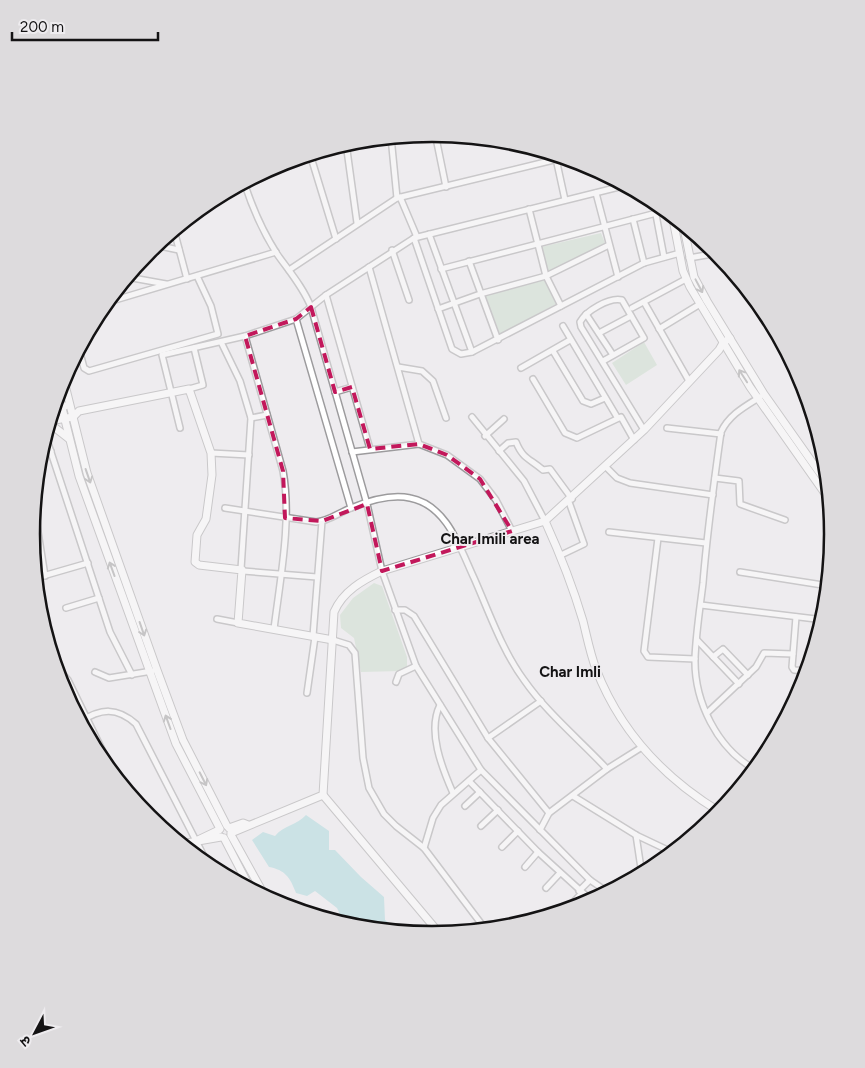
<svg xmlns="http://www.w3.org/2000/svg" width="865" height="1068" font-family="Figtree,'Noto Sans Devanagari',sans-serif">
  <rect width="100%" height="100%" fill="#eeecef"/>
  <g fill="#c6dac8">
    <polygon points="601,233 605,243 548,272 541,247"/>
    <polygon points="544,280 556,304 500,334 485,295"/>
    <polygon points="644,342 657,365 626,385 612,363"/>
    <polygon points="374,583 382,586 407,657 407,667 402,671 361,672 354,638 341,628 340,615 353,598"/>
  </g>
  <path fill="#a1d4da" d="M306,815L329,831V850H335L361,877L384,897L385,920L394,926L398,932L345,925L337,908L315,891L307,896L296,893C290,877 285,870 269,867L252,840L263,832L275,836C284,825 297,825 306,815Z"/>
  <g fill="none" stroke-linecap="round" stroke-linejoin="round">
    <g stroke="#9c9b9d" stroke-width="8">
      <g id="street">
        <polyline points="435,133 446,187"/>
        <polyline points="391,137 397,198"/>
        <polyline points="346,143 357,223"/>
        <polyline points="310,154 336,239"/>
        <polyline points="555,154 565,200"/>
        <path d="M244,182C252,207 263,232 277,254C289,271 303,287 311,307L367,504L382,571L416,666L481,770L590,880L609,893"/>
        <polyline points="596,193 618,277"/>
        <polyline points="400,197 417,237"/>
        <polyline points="653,199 664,257"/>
        <polyline points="529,209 546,276 561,306"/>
        <polyline points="633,219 644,263"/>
        <polyline points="174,230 187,279"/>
        <polyline points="429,234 472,352 644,263 680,253"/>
        <polyline points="414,238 452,349 461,354 472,352"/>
        <polyline points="155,245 179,250"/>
        <polyline points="392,250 409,300"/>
        <polyline points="689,258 718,253"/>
        <polyline points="469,261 498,340"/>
        <polyline points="369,267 419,444"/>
        <polyline points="441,269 668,210"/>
        <polyline points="289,270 397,198 566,157"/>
        <polyline points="127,277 166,284"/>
        <polyline points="326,295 370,449"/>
        <polyline points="644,302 689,381"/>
        <polyline points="105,303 276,252"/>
        <polyline points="632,308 686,279"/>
        <polyline points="438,309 480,294 546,276 609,245"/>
        <polyline points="586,314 613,355"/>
        <polyline points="296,319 351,508"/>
        <polyline points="563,326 617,417"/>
        <polyline points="659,329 700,304"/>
        <polyline points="599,333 631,316"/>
        <path d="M245,336L283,471C292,520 280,580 274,629"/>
        <polyline points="221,342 240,381 251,418 241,569"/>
        <polyline points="79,349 84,368 89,371 218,334 211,306 197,276"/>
        <polyline points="553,351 583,401 591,404 605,398"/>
        <path d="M603,361L644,338L622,300C609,297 586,311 580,322L581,327L644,430"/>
        <polyline points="398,367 422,371 433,381 446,418"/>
        <polyline points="521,368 570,340"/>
        <polyline points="533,379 565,433 577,438 621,417 634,440"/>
        <polyline points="189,389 203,385 194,348"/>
        <polyline points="335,392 352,387"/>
        <polyline points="472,417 524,481 545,521"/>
        <polyline points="251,418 267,415"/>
        <polyline points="180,428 162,355 245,336 296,319 326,295 414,238 627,185"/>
        <polyline points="667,428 721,434"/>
        <polyline points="45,434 110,632 132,675"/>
        <polyline points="485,436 504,419"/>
        <path d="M499,451L508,443L516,442C523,459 529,458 543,470L550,469L572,499"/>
        <polyline points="352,452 419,444 447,455 480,479 496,500 512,531"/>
        <polyline points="211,453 249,455"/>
        <polyline points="39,455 51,451"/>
        <polyline points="606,467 617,478 630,483 713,495"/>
        <polyline points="715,478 739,481 740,504 785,520"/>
        <polyline points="34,507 45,576"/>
        <path d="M225,508L316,522C329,521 338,513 351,508C368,501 392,494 410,498C447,505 460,548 474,578C489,612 502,650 524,680C547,713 580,740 607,769"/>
        <polyline points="609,532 706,543"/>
        <polyline points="658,538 644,651 648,657 695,659"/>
        <polyline points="561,555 584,544 569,502"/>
        <polyline points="243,571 317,577"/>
        <polyline points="740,572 829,586"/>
        <polyline points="36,578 88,563"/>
        <polyline points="701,605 824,620"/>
        <polyline points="66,608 99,598"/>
        <polyline points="395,610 405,610 414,616 488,738 549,813"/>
        <polyline points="796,617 792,667 794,670 808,671"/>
        <polyline points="217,619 238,623"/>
        <polyline points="313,636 322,521"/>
        <polyline points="333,640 349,645 355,653 363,758 369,788 384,814 396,826 424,848 486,930"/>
        <polyline points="697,640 739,684"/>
        <polyline points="713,657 723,649 748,675"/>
        <polyline points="56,667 68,680 115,776"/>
        <polyline points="95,672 109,678 152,671"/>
        <polyline points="396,682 399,674 416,666"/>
        <polyline points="307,693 315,637"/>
        <path d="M440,705C427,731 442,768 453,793"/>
        <polyline points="707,713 756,667 764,653 793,654"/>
        <path d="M80,722C101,708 117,707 136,724L210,868"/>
        <polyline points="783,726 784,717 788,715"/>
        <polyline points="488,738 541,701"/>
        <path d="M756,770C717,749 694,701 695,658C696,633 700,608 703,583C707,532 714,482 721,432C729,415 744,407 760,397"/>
        <polyline points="469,781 538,852 592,901"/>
        <polyline points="573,796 636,835 674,853"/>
        <polyline points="465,806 480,792"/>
        <polyline points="481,826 498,810"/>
        <polyline points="540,830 549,813 607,769 642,747"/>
        <polyline points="636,835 642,875"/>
        <polyline points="502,847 518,831"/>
        <polyline points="424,848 433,818 441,805 481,770"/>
        <polyline points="525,867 538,852"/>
        <polyline points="546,888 560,873"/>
        <polyline points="579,891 590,880"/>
        <polyline points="568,908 582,893"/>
      </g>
    </g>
    <g stroke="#9c9b9d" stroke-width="9">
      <g id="secondary">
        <polyline points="672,214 683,271 690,287 750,387 831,502"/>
        <polyline points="683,223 694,277 707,301 764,394 829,486"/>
        <polyline points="63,377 87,473 157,670 183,740 227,826"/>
        <polyline points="58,392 79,476 176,744 220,829"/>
        <polyline points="53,409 65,406"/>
        <polyline points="49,421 73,417 79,411 189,389 211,453 212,475 206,519 197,535 195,562 199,565 242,570 238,623 333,640"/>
        <polyline points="49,423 68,438"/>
        <path d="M545,521C560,554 573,587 583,621C587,637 590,653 596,669C620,731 664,778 720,812"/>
        <polyline points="323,795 440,934"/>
        <polyline points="229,828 243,823 248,825"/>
        <path d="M231,833L323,795L334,612C343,591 363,580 382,571L545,521L644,430L719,350L723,343L730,338"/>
        <polyline points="231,835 266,898"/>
        <polyline points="224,838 251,890"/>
        <polyline points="198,840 219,830"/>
        <polyline points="181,844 221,837"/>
      </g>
    </g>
    <use href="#street" stroke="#fff" stroke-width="5"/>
    <use href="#secondary" stroke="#fff" stroke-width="7"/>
  </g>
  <defs><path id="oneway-shaft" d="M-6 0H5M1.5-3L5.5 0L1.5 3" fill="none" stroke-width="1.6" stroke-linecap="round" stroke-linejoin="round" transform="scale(1.25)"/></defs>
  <g stroke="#959595">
    <use href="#oneway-shaft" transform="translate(699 286) rotate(62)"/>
    <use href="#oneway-shaft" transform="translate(743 376) rotate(-123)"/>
    <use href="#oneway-shaft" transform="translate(88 476) rotate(71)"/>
    <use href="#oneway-shaft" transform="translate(112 569) rotate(-110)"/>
    <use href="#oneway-shaft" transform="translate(142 629) rotate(71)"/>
    <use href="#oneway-shaft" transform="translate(168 722) rotate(-110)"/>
    <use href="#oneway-shaft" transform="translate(203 779) rotate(63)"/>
  </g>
  <path d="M0 0H865V1068H0ZM311,307L335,392L352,387L370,449L419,444L447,455L480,479L512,531L382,571L367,504L322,521L285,518L283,471L245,336L296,319Z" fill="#eeecef" fill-opacity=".55" fill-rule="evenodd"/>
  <path fill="none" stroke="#c2185b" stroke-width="4" stroke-dasharray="10 6" stroke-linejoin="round" d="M311,307L335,392L352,387L370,449L419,444L447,455L480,479L512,531L382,571L367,504L322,521L285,518L283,471L245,336L296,319Z"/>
  <g text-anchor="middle" stroke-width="4" stroke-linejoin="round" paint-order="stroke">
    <g font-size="15" font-weight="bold" fill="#141314" stroke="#eeecef">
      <text x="490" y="544">Char Imili area</text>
      <text x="570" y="677">Char Imli</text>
    </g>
  </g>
  <path d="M0 0H865V1068H0ZM40 534a392 392 0 1 1 784 0a392 392 0 1 1-784 0Z" fill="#dddbdd" fill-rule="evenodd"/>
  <path fill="none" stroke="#141314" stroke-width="2.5" d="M40 534a392 392 0 1 1 784 0a392 392 0 1 1-784 0Z"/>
  <g transform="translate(35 1033) rotate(229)" stroke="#eeecef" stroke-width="4" paint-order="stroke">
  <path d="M0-4L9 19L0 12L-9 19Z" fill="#141314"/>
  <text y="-8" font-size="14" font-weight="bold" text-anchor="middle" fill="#141314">उ</text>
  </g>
  <path d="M12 32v8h146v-8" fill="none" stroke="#141314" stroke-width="2.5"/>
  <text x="20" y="32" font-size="15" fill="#141314" stroke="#eeecef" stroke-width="4" paint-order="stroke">200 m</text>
</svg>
